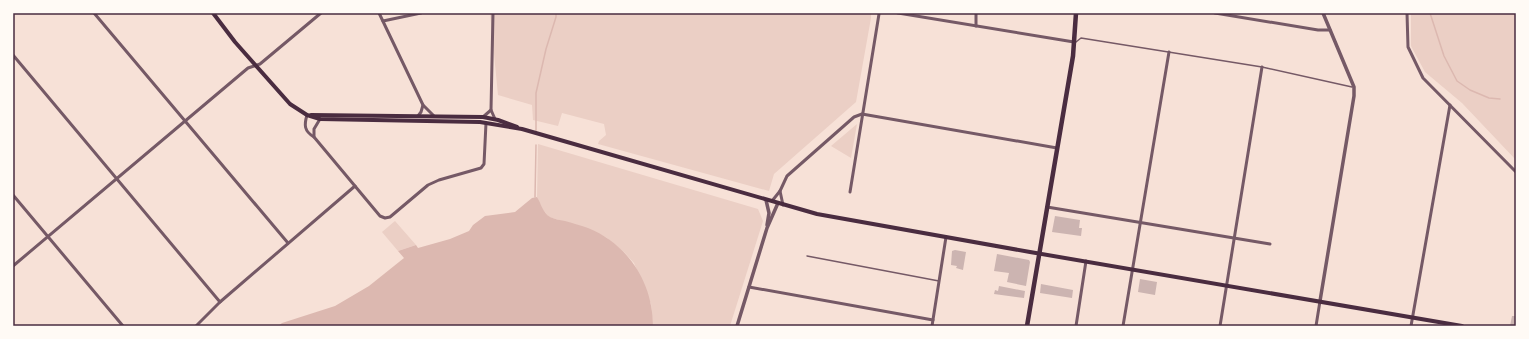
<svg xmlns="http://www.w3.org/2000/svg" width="1529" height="339" font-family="Cabin,sans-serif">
  <rect width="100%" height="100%" fill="#f7e1d7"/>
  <g fill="#ebcfc5">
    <polygon points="490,13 871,13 871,18 856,102 774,174 769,191 598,144 599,141 606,135 604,124 562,113 558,126 533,120 532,105 498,95"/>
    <polygon points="1411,13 1516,13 1516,160 1462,103 1425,72 1411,46"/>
    <polygon points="857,124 851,158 831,146"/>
    <polygon points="538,144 758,209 763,221 730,326 653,326 651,304 634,263 624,252 607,238 589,229 549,217 544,211 537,197"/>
    <polygon points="395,221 416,245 398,251 382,232"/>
  </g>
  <path fill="#dcb8b0" d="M537,197C541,203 543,213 550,217C554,219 560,220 565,221C572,223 580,225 588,228C628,244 653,283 653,326H278L282,323L335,306L369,286L404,258L398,251L416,245L418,248L450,239L469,231L473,225L485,216L515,212L532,198Z"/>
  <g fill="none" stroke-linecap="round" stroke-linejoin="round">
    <g stroke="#dcb8b0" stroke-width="1.5">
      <polyline points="1430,13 1444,56 1457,81 1470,90 1489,98 1500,99"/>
      <polyline points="536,131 536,93 546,49 556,17 556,13"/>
      <polyline points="535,197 536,145"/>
    </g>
  </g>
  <g fill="#ccb4b1">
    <polygon points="1055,216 1080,220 1079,228 1082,228 1081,236 1052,232"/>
    <polygon points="955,250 966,252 963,270 956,268 957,266 951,265 952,251"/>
    <polygon points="997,254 1029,260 1030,262 1026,286 1007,282 1009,273 994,271"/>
    <polygon points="1140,279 1157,282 1155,295 1138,292"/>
    <polygon points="1041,284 1073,290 1072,298 1040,293"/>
    <polygon points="999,286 1025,291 1024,298 994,294 995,290 998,291"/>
    <polygon points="1512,316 1516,316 1516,326 1510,326"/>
  </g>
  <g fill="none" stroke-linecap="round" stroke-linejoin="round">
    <g stroke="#755966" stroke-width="1.5">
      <polyline points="1076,42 1081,38 1262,67 1352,87"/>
      <polyline points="807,256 939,281"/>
    </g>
    <g stroke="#755966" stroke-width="3">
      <polyline points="94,13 288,243"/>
      <polyline points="379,13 423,105 434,116"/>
      <polyline points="493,13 491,110 495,119"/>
      <polyline points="898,13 1074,42"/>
      <polyline points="1215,13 1318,30 1330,30"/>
      <polyline points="1407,13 1408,47 1423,78 1516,172"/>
      <polyline points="383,21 421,13"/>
      <polyline points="976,26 976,13"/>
      <polyline points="13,55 220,302"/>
      <path d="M307,115C304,125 304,131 314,137L380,216L385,218L390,217L428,185L439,180L481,168L484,164L486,123"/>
      <polyline points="418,116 421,112 423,105"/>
      <polyline points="483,117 491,110"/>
      <polyline points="314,137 314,129 320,119"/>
      <polyline points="780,191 783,205"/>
      <polyline points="850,192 879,14"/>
      <polyline points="13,195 123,326"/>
      <polyline points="772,201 780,191 787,176 854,117 862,114 1057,148"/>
      <polyline points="1047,207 1270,244"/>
      <polyline points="13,266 248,68 260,64 321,13"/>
      <polyline points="749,287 933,320"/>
      <polyline points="196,326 220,302 355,186"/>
      <polyline points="932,326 946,237"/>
      <polyline points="1076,326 1086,261"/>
      <polyline points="1123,326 1169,52"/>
      <polyline points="1220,326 1262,67"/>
      <polyline points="1316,326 1320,301"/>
      <polyline points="1411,326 1450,105"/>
    </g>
    <g stroke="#755966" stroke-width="3.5">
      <polyline points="766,200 769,213 767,225"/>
      <polyline points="1320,301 1354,96 1354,87 1323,13"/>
      <polyline points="737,326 767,228 778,203"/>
    </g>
    <g stroke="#4a2c40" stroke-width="4">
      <polyline points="213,13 235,42 290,104 307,115 320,119 480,122 522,129 817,214 1030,252 1462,326"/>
      <polyline points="311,115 483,117 498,120 517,127"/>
    </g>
    <polyline stroke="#4a2c40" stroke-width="4.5" points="1027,326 1073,56 1076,13"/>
  </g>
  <rect width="1529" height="339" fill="none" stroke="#fffaf5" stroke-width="28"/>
  <rect x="14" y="14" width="1501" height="311" fill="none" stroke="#4a2c40" stroke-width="1.5"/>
</svg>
